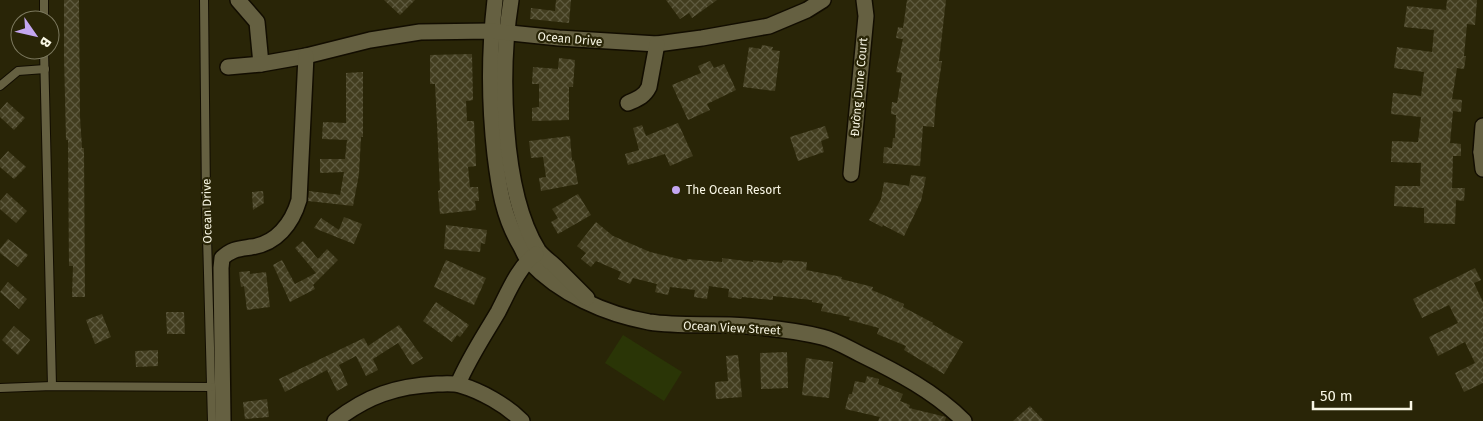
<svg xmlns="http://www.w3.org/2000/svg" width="1483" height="421" font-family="'Fira Sans',sans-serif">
  <defs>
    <pattern id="building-cross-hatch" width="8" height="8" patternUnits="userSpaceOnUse" patternTransform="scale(1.25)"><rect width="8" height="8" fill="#423d1f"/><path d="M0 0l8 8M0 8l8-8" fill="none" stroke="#5e5a3f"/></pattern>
  </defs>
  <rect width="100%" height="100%" fill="#292507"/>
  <polygon fill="#2a3506" points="623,335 682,372 664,401 605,363"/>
  <g fill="url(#building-cross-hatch)">
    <polygon points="64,0 79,0 80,117 82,148 84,148 85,297 72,297 73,266 69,266 68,140 66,140 64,57"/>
    <polygon points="384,0 415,0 400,15"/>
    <polygon points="556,0 571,0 569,23 530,19 531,8 555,11"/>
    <polygon points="666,0 717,0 692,18 689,13 680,19"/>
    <polygon points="907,0 946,0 939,61 942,61 936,100 934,127 923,126 920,166 883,163 884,147 892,148 893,138 895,138 896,115 891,114 892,102 897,103 902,73 896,72 903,39 896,38 898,27 903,28"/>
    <polygon points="1447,0 1477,0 1475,25 1467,24 1464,56 1466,56 1464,69 1457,68 1452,99 1462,100 1461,112 1453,111 1450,143 1461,144 1461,156 1453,156 1452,188 1465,188 1464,201 1456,200 1455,224 1424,223 1424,208 1394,206 1395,186 1420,186 1421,163 1391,162 1392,141 1418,142 1421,117 1391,114 1393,93 1421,96 1424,72 1394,68 1397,47 1432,52 1434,30 1404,27 1407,6 1446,10"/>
    <polygon points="762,45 773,47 772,50 780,51 775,91 743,87 749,47 761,49"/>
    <polygon points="472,54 473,100 466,101 467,121 474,121 476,166 468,167 470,187 478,187 479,201 475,201 476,210 440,214 438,191 440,190 437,124 435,84 430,84 430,55"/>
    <polygon points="559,58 575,60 573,87 569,87 569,120 532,121 532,108 539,107 539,84 532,84 533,67 558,69"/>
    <polygon points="710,61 714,68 724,64 736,90 707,104 710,110 688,120 672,85 701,73 698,66"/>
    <polygon points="363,72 363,137 361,137 359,174 353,206 308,201 309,191 340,195 344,172 320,173 320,159 345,159 347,140 322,139 323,122 346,123 346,73"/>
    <polygon points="7,102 25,118 14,130 0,117 0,110"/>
    <polygon points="678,123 693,156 670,166 665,154 628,165 625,154 639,150 633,128 642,125 646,136"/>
    <polygon points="825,126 829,138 821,141 824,152 798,161 790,137"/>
    <polygon points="570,136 572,161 574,160 578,184 541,191 539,178 546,177 543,157 531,158 529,141"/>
    <polygon points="8,151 26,167 14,179 0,167 0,160"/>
    <polygon points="911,175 926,177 921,201 904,236 883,225 882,227 869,220 881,199 884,182 909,186"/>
    <polygon points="263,191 264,203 253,210 252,192"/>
    <polygon points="7,193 27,211 16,223 0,209 0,201"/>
    <polygon points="578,194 591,215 558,234 551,222 558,218 552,209"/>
    <polygon points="344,217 362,224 354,244 314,228 321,218 339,230"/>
    <polygon points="596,222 613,236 650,252 687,261 687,259 722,262 722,258 753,262 753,260 782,263 783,260 807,262 806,270 842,277 841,279 873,287 872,290 904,304 903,307 933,323 932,324 963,342 944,374 904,350 906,346 877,334 879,328 849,320 850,317 821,311 823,304 812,302 812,300 773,296 773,300 742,297 741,299 728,297 729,289 709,286 707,299 694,297 695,290 670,287 668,295 655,292 657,284 633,278 630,284 618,279 621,272 596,261 591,267 581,259 586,253 577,246"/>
    <polygon points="446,225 487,230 485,244 481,243 480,252 444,249"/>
    <polygon points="8,239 28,255 18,267 0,253 0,249"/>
    <polygon points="303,241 318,259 327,249 338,260 313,285 315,289 290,302 273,265 282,260 295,284 316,273 295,248"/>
    <polygon points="446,260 486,278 474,305 434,287"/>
    <polygon points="1475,268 1481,280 1474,283 1483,302 1483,383 1464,392 1455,373 1475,363 1465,342 1438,356 1429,337 1458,323 1449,305 1422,318 1413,299"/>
    <polygon points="250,271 250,274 266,272 270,307 247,310 244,286 241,287 239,272"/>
    <polygon points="8,282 27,299 19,309 0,292"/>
    <polygon points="436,302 469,325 460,337 457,335 452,342 423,321"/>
    <polygon points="166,312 184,312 185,334 167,334"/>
    <polygon points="102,314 111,337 95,344 86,320"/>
    <polygon points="399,325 423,358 412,365 398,343 373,359 378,370 366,376 356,356 339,365 348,385 337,391 327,370 285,392 279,379 364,338 368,346"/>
    <polygon points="14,326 30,340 18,355 2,340"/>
    <polygon points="158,350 158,366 136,367 135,351"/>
    <polygon points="787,352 788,388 761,389 760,353"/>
    <polygon points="738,355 742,397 716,399 715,382 728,381 726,356"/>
    <polygon points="806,358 833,362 829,398 802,395"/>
    <polygon points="867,376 879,379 878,384 903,394 900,401 910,405 909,408 946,417 945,421 878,421 880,417 845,409 849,394 852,394 855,381 865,383"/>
    <polygon points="267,399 269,417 245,419 243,402"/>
    <polygon points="1030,406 1044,421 1013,421"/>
  </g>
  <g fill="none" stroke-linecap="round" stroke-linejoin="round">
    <g stroke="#120d00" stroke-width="10">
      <g id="lane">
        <polyline points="44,0 44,20"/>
        <polyline points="204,0 206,199 212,421"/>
        <polyline points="44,50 52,386"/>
        <polyline points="0,86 18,71 45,69"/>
        <polyline points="0,388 52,386 211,387"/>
      </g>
    </g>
    <g stroke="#120d00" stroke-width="18">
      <g id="street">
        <polyline points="238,0 257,22 261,64"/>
        <path d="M495,0C489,51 489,103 495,155C499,188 503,216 520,245C523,250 525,257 529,261C560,294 605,314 649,322C682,327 714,323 747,326C772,328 798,331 822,337C835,340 848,348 860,354C897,372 935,392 964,421"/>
        <path d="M511,0C500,68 501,190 538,250C543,257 551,262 557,268C567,278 577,288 587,298"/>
        <polyline points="228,67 261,64 306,56 370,40 420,32 491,31 559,38 657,44 702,38 769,26 807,10 823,0"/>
        <path d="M628,103C637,99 644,97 649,87L657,44"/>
        <polyline points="1481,152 1483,126"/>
        <polyline points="1483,152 1481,152 1483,169"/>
        <polyline points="851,174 866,16 864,0"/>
        <path d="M458,384C469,358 484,336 498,312C508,293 518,267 536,254"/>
        <path d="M223,421L221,268L222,258C232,249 238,249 251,247C276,244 292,224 299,200L306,56"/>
        <path d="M335,421C367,396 396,386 437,384C444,384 453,383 460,385C481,391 506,405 522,421"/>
      </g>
    </g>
    <use href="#lane" stroke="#656041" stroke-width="8"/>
    <use href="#street" stroke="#656041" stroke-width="15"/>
  </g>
  <circle fill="#c4a7f1" stroke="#292507" stroke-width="2" cx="676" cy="190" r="5"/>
  <g text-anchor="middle" stroke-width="4.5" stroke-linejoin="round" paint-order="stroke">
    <g font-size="12" fill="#f8f6e4" stroke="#292507">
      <text transform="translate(570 39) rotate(5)" y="4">Ocean Drive</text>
      <text transform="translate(859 87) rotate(-85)" y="4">Đường Dune Court</text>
      <text transform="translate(207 211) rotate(-91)" y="4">Ocean Drive</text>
      <text transform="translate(732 328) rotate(3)" y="4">Ocean View Street</text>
    </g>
    <g font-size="12" fill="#f8f6e4" stroke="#292507" text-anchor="start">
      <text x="686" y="194">The Ocean Resort</text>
    </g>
  </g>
  <g transform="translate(35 35) rotate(124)"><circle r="24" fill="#292507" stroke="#7c795f"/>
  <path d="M0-4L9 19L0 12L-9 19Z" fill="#c4a7f1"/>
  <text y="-8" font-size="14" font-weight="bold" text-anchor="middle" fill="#f8f6e4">B</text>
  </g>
  <path d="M1313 401v8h98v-8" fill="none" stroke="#f8f6e4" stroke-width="2.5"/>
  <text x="1320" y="401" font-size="15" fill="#f8f6e4" stroke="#292507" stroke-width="4" paint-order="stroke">50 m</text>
</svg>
